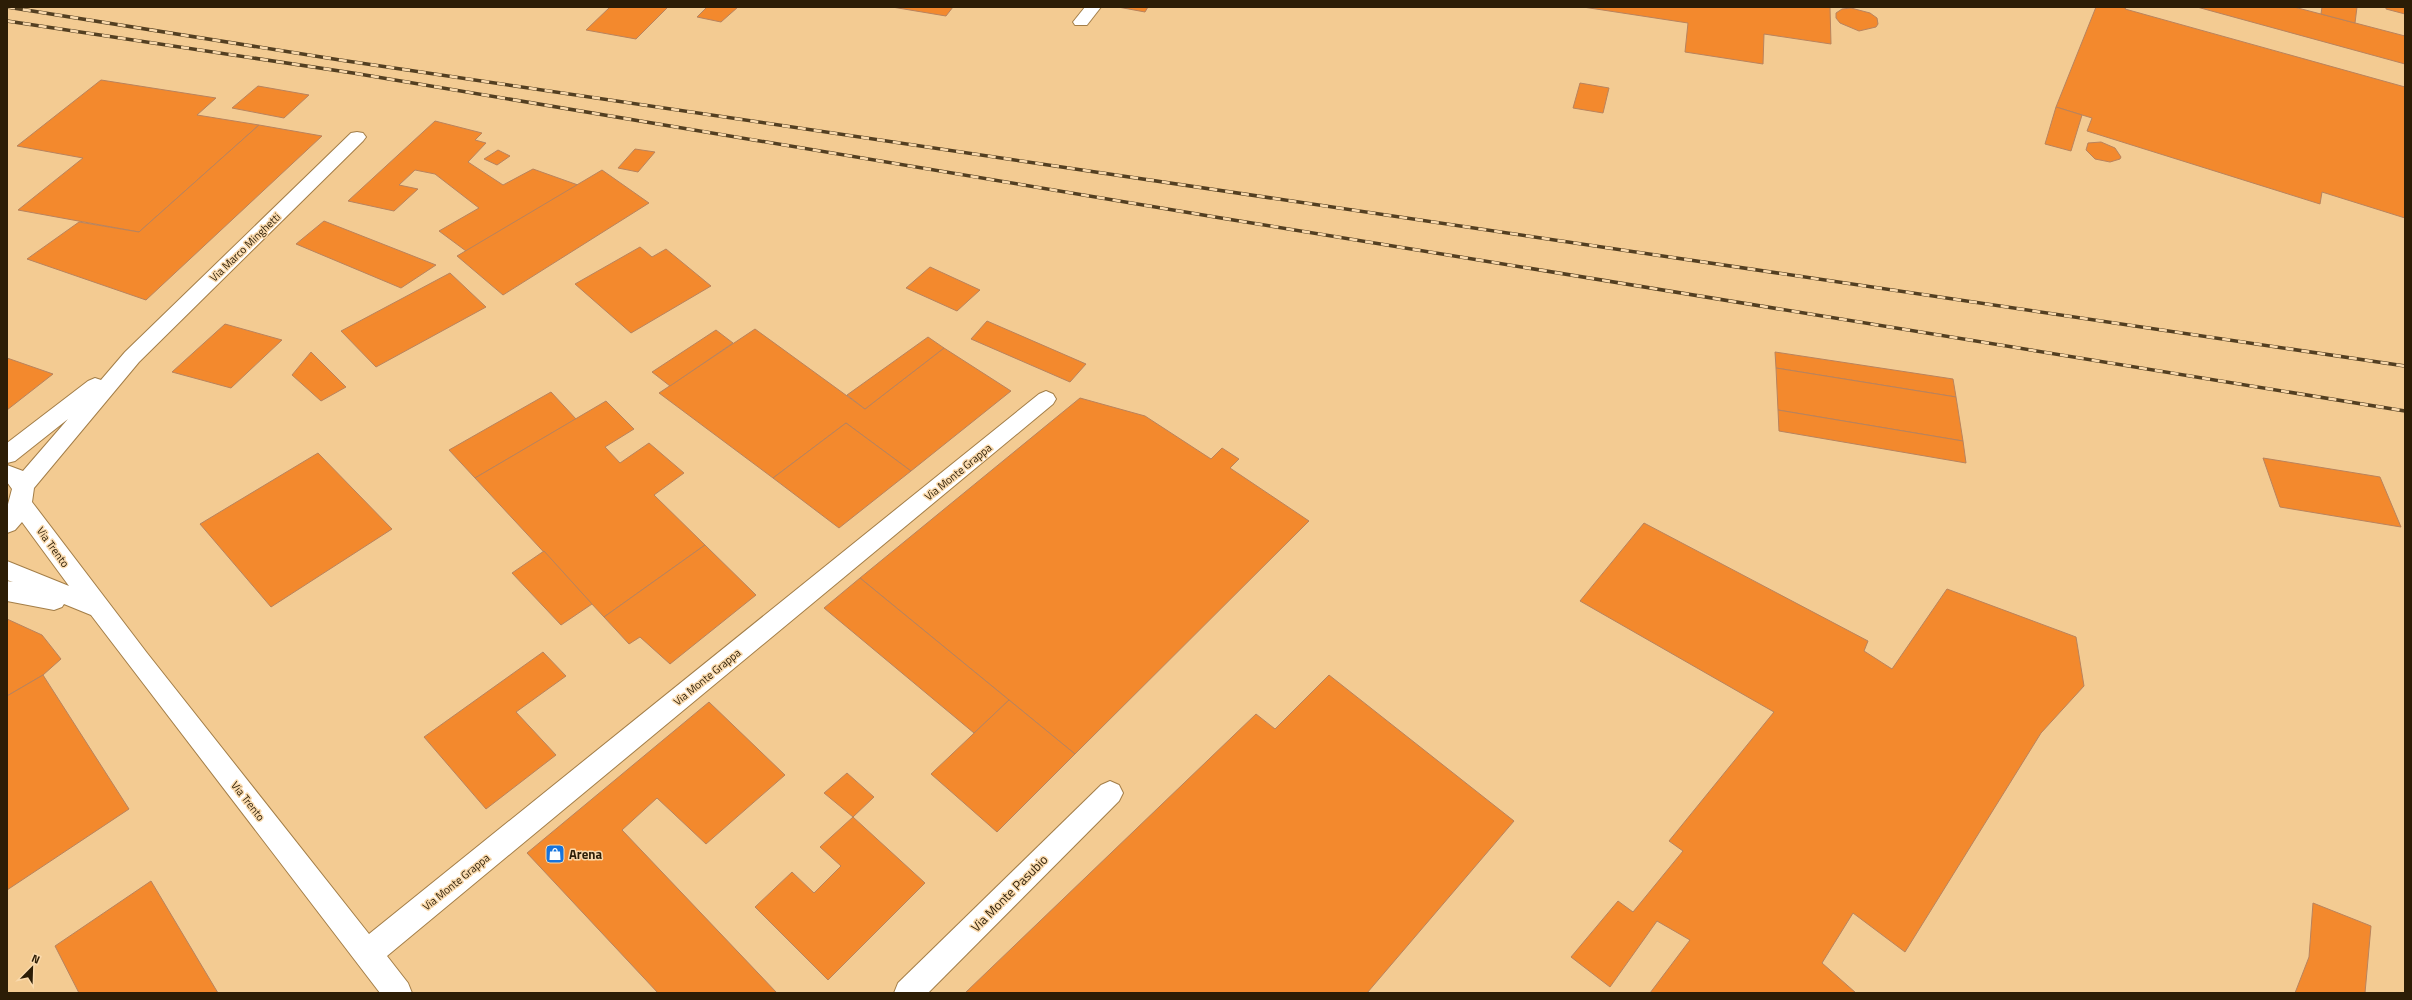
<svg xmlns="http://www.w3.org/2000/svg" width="2412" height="1000" font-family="'Titillium Web',sans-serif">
  <rect width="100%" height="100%" fill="#f3cb92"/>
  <g fill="#f3892d" stroke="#b9835d">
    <polygon points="610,7 668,7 636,39 586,30"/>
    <polygon points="707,7 738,7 721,22 697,17"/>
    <polygon points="892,7 953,7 946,16"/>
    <polygon points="1118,7 1148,7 1145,12"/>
    <polygon points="1583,7 1830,7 1831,44 1764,34 1763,64 1685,52 1688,23"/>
    <polygon points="2096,7 2126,7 2125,9 2405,87 2405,218 2322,192 2320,204 2087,131 2092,118 2056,107"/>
    <polygon points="2197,7 2294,7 2405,36 2405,64"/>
    <polygon points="2322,7 2357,7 2355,23 2321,14"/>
    <polygon points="2386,7 2405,7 2405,14 2386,9"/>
    <polygon points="1851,8 1870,13 1877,18 1878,24 1876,27 1859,31 1840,23 1836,18 1836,13 1842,9"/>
    <polygon points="101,80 216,98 197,115 259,125 139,232 18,210 83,158 17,146"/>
    <polygon points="1580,83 1609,88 1603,113 1573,108"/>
    <polygon points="258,86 309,95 284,118 232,108"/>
    <polygon points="2056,107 2082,115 2071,151 2045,144"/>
    <polygon points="435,121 482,133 475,140 486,143 468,162 503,185 533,169 578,185 466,251 439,231 479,208 435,174 415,170 399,185 418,189 394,211 348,201"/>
    <polygon points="259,125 322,136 146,300 27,259 79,222 139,232"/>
    <polygon points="2101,142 2115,148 2121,157 2120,159 2110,162 2095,159 2086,150 2088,143"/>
    <polygon points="635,149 655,152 638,172 618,168"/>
    <polygon points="498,150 510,156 497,165 484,159"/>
    <polygon points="602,170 649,203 503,295 457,256"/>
    <polygon points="324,221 436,265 401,288 296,244"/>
    <polygon points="640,247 652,257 666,249 711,286 631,333 575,284"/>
    <polygon points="930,267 980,290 957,311 906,288"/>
    <polygon points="450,273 486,307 376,367 341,331"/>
    <polygon points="987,321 1086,364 1070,382 971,339"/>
    <polygon points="225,324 282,340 231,388 172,372"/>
    <polygon points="755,329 865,409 944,348 1011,391 911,471 846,423 773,478 659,393"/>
    <polygon points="716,330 733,343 670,386 652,372"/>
    <polygon points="928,337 944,348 865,409 847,395"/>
    <polygon points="311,352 346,387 321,401 292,375"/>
    <polygon points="1775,352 1953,379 1956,397 1776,368"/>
    <polygon points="7,358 53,374 7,410"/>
    <polygon points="1776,368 1956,397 1963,441 1778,410"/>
    <polygon points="551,392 576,419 475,478 449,450"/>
    <polygon points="1080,398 1145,416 1211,459 1222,448 1239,459 1230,468 1309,521 1075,754 860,578"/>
    <polygon points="606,401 634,429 605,447 620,463 649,443 684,473 654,495 705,545 604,617 475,478"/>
    <polygon points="1778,410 1963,441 1966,463 1779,431"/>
    <polygon points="846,423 911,471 839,528 773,478"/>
    <polygon points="318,453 392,529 271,607 200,524"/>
    <polygon points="2263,458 2380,477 2401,527 2280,507"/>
    <polygon points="1644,523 1868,641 1864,651 1892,669 1947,589 2076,637 2084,686 2041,733 1905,952 1853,913 1822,963 1856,993 1650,993 1690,940 1657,921 1610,987 1571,957 1618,901 1633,912 1683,851 1669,841 1774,712 1580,601"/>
    <polygon points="705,545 756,595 670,664 640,637 629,644 604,617"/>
    <polygon points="544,551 592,604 561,625 512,573"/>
    <polygon points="860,578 1009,700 974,733 824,608"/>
    <polygon points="7,619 42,635 61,659 43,675 7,696"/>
    <polygon points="543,652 566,676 516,712 556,755 486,809 424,737"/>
    <polygon points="43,675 129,809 7,890 7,696"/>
    <polygon points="1329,675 1514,821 1367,993 965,993 1256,714 1275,729"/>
    <polygon points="1009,700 1075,754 997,832 931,774"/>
    <polygon points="709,702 785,775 706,844 657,798 622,830 777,993 658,993 527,853"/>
    <polygon points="847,773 874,797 853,817 824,793"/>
    <polygon points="853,817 925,883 828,980 755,907 792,872 814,893 841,866 820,847"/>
    <polygon points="151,881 218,993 79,993 55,946"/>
    <polygon points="2313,903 2371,926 2365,993 2295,993 2309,957"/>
  </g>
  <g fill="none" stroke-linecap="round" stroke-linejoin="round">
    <g stroke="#a37e48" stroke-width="2">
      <g id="minor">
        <polygon points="1085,7 1101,7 1087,25 1075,25 1073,22"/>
        <polygon points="357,132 363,133 366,137 363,141 139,362 34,488 32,502 147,653 369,934 1039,394 1046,391 1053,394 1056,399 1053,404 387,956 408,983 412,993 380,993 91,615 64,604 62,607 54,610 7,601 7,581 13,582 7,580 7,561 69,586 22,522 15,530 7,533 7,508 12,489 7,482 7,465 23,471 68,419 15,461 7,463 7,443 88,381 95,378 101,380 125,352 351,133"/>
        <polygon points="1110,781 1119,785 1123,793 1119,801 928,993 894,993 898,983 1101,785"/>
      </g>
    </g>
    <use href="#minor" fill="#fff" fill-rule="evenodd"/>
    <g stroke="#533f21" stroke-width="3.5">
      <g id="rail">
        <polyline points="7,7 340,60 2405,366"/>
        <polyline points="7,21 353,73 1221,218 2405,411"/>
      </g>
    </g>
    <use href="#rail" stroke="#fadaad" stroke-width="2.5" stroke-dasharray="8" stroke-linecap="butt"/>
  </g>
  <defs>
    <g id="shop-square" transform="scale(1)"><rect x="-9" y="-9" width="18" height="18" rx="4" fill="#1774dd" stroke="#fadaad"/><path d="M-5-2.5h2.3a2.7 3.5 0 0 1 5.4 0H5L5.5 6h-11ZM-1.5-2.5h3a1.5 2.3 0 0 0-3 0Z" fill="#fff"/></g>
  </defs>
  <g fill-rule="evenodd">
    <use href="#shop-square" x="555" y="854"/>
  </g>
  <g text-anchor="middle" stroke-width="3" stroke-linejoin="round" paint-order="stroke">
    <g font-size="11" fill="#2c1d06" stroke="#fadaad">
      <text transform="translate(245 247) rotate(-44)" y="4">Via Marco Minghetti</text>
      <text transform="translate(958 472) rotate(-39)" y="4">Via Monte Grappa</text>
      <text transform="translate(53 547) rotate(54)" y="4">Via Trento</text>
      <text transform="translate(707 677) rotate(-39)" y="4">Via Monte Grappa</text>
      <text transform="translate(248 801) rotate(52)" y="4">Via Trento</text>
      <text transform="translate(456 882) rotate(-39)" y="4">Via Monte Grappa</text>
    </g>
    <g font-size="13" font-weight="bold" fill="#2c1d06" stroke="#fadaad" text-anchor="start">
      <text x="569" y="859">Arena</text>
    </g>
    <g font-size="13" fill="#2c1d06" stroke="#fadaad">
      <text transform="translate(1009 893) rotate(-45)" y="5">Via Monte Pasubio</text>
    </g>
  </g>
  <rect width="2412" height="1000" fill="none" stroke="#2c1d06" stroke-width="16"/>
  <g transform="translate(32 968) rotate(23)" stroke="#fadaad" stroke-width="3" paint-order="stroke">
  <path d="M0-3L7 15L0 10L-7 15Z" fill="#2c1d06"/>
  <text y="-6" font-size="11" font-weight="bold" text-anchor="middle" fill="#2c1d06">N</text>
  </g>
</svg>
